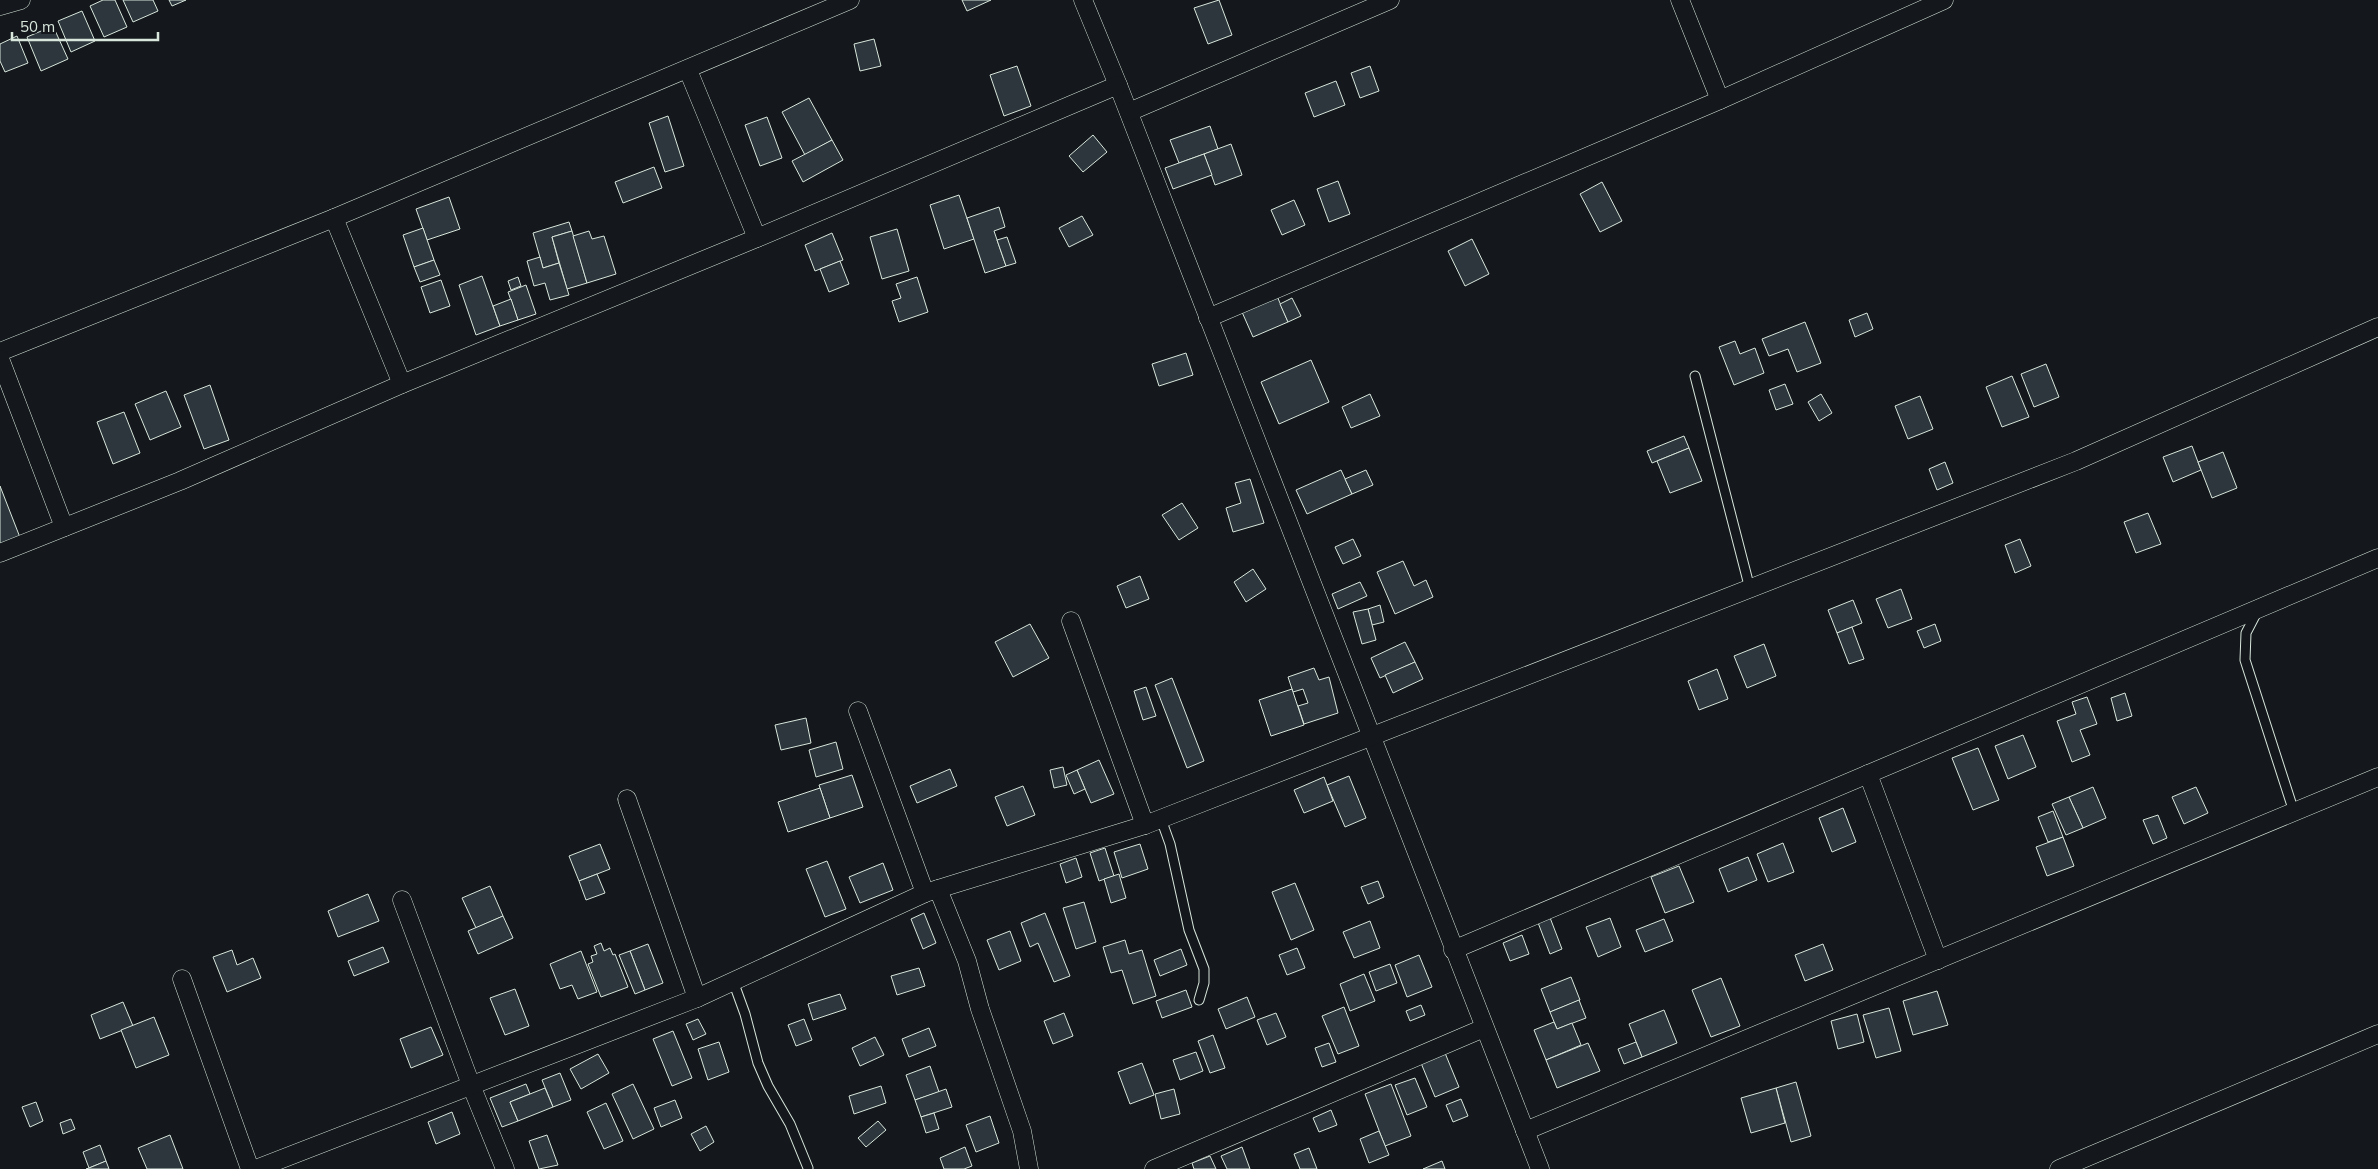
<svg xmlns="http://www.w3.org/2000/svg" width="2378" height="1169" font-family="Mulish,sans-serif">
  <rect width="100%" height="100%" fill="#14181c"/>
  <g fill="#2c363c" stroke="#d8e6dc">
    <polygon points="103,0 115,0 127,27 104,37 90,6"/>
    <polygon points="123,0 153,0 158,11 133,22"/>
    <polygon points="169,0 186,0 172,6"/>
    <polygon points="962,0 991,0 967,11"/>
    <polygon points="1219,0 1232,35 1208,44 1194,8"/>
    <polygon points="82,11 95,41 71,52 58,21"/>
    <polygon points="53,26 68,59 41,71 27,37"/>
    <polygon points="17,36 28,63 5,72 0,61 0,44"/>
    <polygon points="874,39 881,66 860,71 854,44"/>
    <polygon points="1017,66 1031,106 1004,116 990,75"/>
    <polygon points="1370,66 1379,91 1360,98 1351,73"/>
    <polygon points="1336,81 1345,105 1314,117 1305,93"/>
    <polygon points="809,98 832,140 805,155 782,112"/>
    <polygon points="668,116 684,166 665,172 649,123"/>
    <polygon points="767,117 782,158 760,166 745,125"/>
    <polygon points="1210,126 1218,149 1179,163 1170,140"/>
    <polygon points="1093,135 1107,152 1083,172 1069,156"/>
    <polygon points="832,140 843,160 803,182 792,161"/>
    <polygon points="1231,144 1242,175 1215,185 1204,154"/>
    <polygon points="1204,154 1212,175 1173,189 1165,168"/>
    <polygon points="654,167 662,188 623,203 615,182"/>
    <polygon points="1338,181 1350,214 1329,222 1317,189"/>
    <polygon points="1602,182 1622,221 1600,232 1580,194"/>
    <polygon points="959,195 974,239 944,249 930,205"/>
    <polygon points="449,197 460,229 427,240 416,209"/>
    <polygon points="1294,200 1305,225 1282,235 1271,210"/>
    <polygon points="999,207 1005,227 994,231 1006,266 985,273 967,218"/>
    <polygon points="1082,216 1093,235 1069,247 1059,228"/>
    <polygon points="569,222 572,231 552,237 559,263 543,268 533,233"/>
    <polygon points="423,228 434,260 414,267 403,235"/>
    <polygon points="897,229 909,271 882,279 870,237"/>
    <polygon points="572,231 587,283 567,289 552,237"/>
    <polygon points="589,231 592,239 604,236 616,274 587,283 573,236"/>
    <polygon points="832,233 843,260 815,271 805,245"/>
    <polygon points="1007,237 1016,263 1006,266 997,240"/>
    <polygon points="1472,239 1489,274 1465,286 1448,251"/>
    <polygon points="540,257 543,268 559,263 569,295 550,300 545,283 534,286 527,261"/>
    <polygon points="434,260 440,275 420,282 414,267"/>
    <polygon points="840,261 849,284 829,292 820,269"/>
    <polygon points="482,276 500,326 476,335 459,285"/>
    <polygon points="518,277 521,286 511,290 508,281"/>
    <polygon points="917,277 928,312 899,322 892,301 901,298 896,284"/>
    <polygon points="441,280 450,306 430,313 421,287"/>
    <polygon points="526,285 536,314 518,320 508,292"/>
    <polygon points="1277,296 1288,322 1253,337 1242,312"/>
    <polygon points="1292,298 1301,316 1288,322 1280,304"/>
    <polygon points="511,299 518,320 500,326 493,306"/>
    <polygon points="1867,313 1873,329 1855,337 1849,320"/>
    <polygon points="1805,322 1821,363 1797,372 1788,349 1769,356 1762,339"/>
    <polygon points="1735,341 1740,354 1755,348 1764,373 1734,385 1719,347"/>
    <polygon points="1186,353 1193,375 1159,386 1152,364"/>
    <polygon points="1311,360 1329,402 1279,424 1261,382"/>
    <polygon points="2046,364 2059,397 2034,407 2021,374"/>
    <polygon points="2012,376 2029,417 2002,427 1986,387"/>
    <polygon points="1785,384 1793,404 1776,410 1769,390"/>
    <polygon points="210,385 229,440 204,449 184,395"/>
    <polygon points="166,391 181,427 150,440 135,404"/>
    <polygon points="1370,394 1380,416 1351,428 1342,407"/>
    <polygon points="1821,394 1832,413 1819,421 1808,402"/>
    <polygon points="1920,396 1933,429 1908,439 1895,406"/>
    <polygon points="124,412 140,453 113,464 97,422"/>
    <polygon points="1684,436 1689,448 1652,463 1647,451"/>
    <polygon points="2192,446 2201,470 2173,482 2163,457"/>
    <polygon points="1689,448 1702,481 1670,493 1657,461"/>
    <polygon points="2223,452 2237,488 2212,498 2198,462"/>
    <polygon points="1945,462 1953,483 1937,490 1929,469"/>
    <polygon points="1341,470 1352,494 1307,514 1296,490"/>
    <polygon points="1366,470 1373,485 1352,494 1345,479"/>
    <polygon points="1250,479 1264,523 1233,532 1226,508 1241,503 1235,483"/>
    <polygon points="0,486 21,540 0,549"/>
    <polygon points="1182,503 1198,528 1179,540 1162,515"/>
    <polygon points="2148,513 2161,544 2136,553 2124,522"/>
    <polygon points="1353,539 1361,556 1343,564 1335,547"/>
    <polygon points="2020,539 2031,566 2015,573 2005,545"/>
    <polygon points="1403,561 1414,586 1426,580 1433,597 1395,614 1377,572"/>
    <polygon points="1253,569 1266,589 1246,602 1234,582"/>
    <polygon points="1140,576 1149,599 1126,608 1117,586"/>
    <polygon points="1360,582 1367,596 1338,609 1332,594"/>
    <polygon points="1901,589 1912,619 1888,628 1876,599"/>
    <polygon points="1853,600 1862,623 1837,633 1828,610"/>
    <polygon points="1380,605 1384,622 1372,625 1368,609"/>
    <polygon points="1368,609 1376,640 1362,644 1353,612"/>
    <polygon points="1030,624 1049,658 1013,677 995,642"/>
    <polygon points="1935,624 1941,641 1924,648 1917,631"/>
    <polygon points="1852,627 1864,659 1849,664 1837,633"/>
    <polygon points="1405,642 1415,662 1380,678 1371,658"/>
    <polygon points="1764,644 1776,676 1747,688 1734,656"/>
    <polygon points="1415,662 1423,679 1393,693 1385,675"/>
    <polygon points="1314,668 1319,680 1329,677 1338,713 1304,724 1298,706 1308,703 1303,689 1293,692 1288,677"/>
    <polygon points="1717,669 1728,699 1699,710 1688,681"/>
    <polygon points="1172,678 1204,761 1187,768 1155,685"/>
    <polygon points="1146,687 1156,716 1143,720 1134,691"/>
    <polygon points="1292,689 1304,725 1271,736 1259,700"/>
    <polygon points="2125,693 2132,716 2117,721 2111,698"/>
    <polygon points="2087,697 2097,724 2080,730 2090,755 2072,762 2057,721 2076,714 2072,702"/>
    <polygon points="806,718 811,743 781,750 775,725"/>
    <polygon points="2023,735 2036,767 2008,779 1995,746"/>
    <polygon points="836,742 843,769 816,777 809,750"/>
    <polygon points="1978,748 1999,800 1973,810 1952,758"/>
    <polygon points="1099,760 1114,794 1091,803 1077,770"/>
    <polygon points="1063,767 1067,785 1054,788 1050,770"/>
    <polygon points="950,769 957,786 917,803 910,786"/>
    <polygon points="1077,770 1085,789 1074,794 1066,775"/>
    <polygon points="852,775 863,807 830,818 819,785"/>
    <polygon points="1349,776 1366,818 1345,827 1327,785"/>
    <polygon points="1324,777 1333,801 1304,813 1294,790"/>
    <polygon points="1023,786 1035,815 1007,826 995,797"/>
    <polygon points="2093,787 2106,818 2083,828 2069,797"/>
    <polygon points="2196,787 2208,813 2184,824 2172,797"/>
    <polygon points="820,788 830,818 788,832 778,802"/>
    <polygon points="2069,797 2083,828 2066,835 2052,804"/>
    <polygon points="1843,808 1856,842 1832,852 1819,818"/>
    <polygon points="2053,811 2063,837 2048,842 2038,817"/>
    <polygon points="2158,815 2167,838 2153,844 2143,820"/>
    <polygon points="2063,837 2074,866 2047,876 2036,847"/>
    <polygon points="1783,843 1794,872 1768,882 1757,854"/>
    <polygon points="600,844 610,869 579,881 569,856"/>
    <polygon points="1140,844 1148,869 1122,878 1114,852"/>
    <polygon points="1105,848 1114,876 1099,881 1090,853"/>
    <polygon points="1748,857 1757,880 1728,892 1719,869"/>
    <polygon points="1076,858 1082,877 1066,883 1060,864"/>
    <polygon points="827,861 846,909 825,917 806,869"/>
    <polygon points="883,863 893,890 860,903 849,877"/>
    <polygon points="1679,866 1694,902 1665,913 1651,877"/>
    <polygon points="597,874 605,893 586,900 579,881"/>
    <polygon points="1119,874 1126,898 1111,903 1104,879"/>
    <polygon points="1378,881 1384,897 1368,904 1361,887"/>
    <polygon points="1295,883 1314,930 1291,940 1272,892"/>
    <polygon points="490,886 503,916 476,928 462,898"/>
    <polygon points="368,894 379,921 338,937 328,911"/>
    <polygon points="1084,902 1096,942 1076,949 1063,908"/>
    <polygon points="924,913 936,943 923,949 911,919"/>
    <polygon points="1045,913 1070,976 1054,982 1038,943 1030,947 1021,923"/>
    <polygon points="1549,915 1562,949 1550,954 1537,920"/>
    <polygon points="503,916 513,938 478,954 468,931"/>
    <polygon points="1610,918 1621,947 1598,957 1586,927"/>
    <polygon points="1664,919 1673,941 1645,952 1636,930"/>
    <polygon points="1370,921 1380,948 1354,958 1343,932"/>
    <polygon points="1010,931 1021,961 999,970 987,940"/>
    <polygon points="1522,935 1529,954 1510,961 1503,943"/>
    <polygon points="1125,940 1129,954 1142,950 1156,996 1133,1004 1122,970 1111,973 1103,947"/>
    <polygon points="601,943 604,951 610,948 613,955 615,954 628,987 601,997 588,964 593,962 591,956 597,954 594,946"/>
    <polygon points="648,944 663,983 645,990 630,951"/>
    <polygon points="1823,944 1833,970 1805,981 1795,955"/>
    <polygon points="383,947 389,962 354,976 348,961"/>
    <polygon points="1297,948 1305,968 1287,975 1279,955"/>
    <polygon points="1181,949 1187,965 1160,976 1154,960"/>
    <polygon points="232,950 237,965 253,958 261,978 227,992 213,957"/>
    <polygon points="581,951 597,992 578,999 572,985 560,989 550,964"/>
    <polygon points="630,951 645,990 635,994 619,955"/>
    <polygon points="1419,955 1432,987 1407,997 1395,965"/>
    <polygon points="1390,964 1397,983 1376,991 1369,972"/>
    <polygon points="919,968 925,986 897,995 891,976"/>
    <polygon points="1364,974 1375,1001 1350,1011 1340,984"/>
    <polygon points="1571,977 1580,1000 1550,1012 1541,989"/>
    <polygon points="1721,978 1740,1026 1711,1037 1692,990"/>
    <polygon points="515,989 529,1026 505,1035 490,998"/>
    <polygon points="1186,990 1192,1007 1162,1018 1156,1001"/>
    <polygon points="1937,991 1948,1025 1913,1035 1903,1001"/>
    <polygon points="840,994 846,1009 813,1020 808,1004"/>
    <polygon points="1247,997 1255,1017 1226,1029 1218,1009"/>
    <polygon points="1579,1000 1586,1018 1557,1029 1550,1012"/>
    <polygon points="123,1002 133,1026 100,1039 91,1015"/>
    <polygon points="1421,1005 1425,1015 1410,1021 1406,1011"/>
    <polygon points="1344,1007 1359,1046 1338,1054 1322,1016"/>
    <polygon points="1889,1008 1901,1051 1876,1058 1863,1015"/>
    <polygon points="1664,1010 1677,1043 1642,1057 1629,1024"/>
    <polygon points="1064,1013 1073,1036 1053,1044 1044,1021"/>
    <polygon points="1276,1013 1286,1037 1267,1045 1257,1020"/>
    <polygon points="1857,1014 1864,1042 1838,1049 1831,1021"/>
    <polygon points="154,1017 169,1055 136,1068 121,1030"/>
    <polygon points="698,1019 706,1034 693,1040 686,1024"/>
    <polygon points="804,1019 812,1040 796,1046 788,1025"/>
    <polygon points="1554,1022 1557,1029 1572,1023 1581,1045 1546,1060 1534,1030"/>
    <polygon points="431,1027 443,1055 411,1068 400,1039"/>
    <polygon points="929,1028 936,1046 909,1057 902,1039"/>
    <polygon points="673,1031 692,1078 672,1086 653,1039"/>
    <polygon points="1213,1035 1225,1068 1210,1073 1198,1041"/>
    <polygon points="875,1037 884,1055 860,1066 852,1048"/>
    <polygon points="719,1042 729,1072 708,1080 698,1049"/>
    <polygon points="1636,1042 1642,1057 1624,1064 1618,1049"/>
    <polygon points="1329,1043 1336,1062 1322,1067 1315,1048"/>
    <polygon points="1588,1043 1600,1071 1557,1088 1546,1060"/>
    <polygon points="1196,1052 1203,1071 1180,1080 1173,1060"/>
    <polygon points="1445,1053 1459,1087 1435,1097 1421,1063"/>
    <polygon points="598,1054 609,1073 581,1089 570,1069"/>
    <polygon points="1142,1063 1154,1095 1130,1104 1118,1072"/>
    <polygon points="930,1066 939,1092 915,1100 906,1075"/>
    <polygon points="560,1073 571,1100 553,1107 542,1080"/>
    <polygon points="1415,1078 1427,1107 1407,1115 1395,1085"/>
    <polygon points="1796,1082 1811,1136 1791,1142 1776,1088"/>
    <polygon points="526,1084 530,1094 510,1102 518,1121 502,1127 490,1098"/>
    <polygon points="633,1084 654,1129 633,1139 612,1094"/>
    <polygon points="1391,1084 1411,1136 1385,1146 1365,1094"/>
    <polygon points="881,1086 886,1103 854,1114 849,1096"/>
    <polygon points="545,1088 553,1107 518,1121 510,1102"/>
    <polygon points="1776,1088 1785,1123 1751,1133 1741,1098"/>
    <polygon points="946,1089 952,1107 921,1117 915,1100"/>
    <polygon points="1174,1089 1180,1114 1161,1119 1155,1094"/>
    <polygon points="1461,1099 1468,1116 1453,1122 1446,1105"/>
    <polygon points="675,1100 682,1118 661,1127 654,1108"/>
    <polygon points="36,1102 43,1121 30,1127 22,1107"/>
    <polygon points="606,1103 623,1141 604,1149 587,1112"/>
    <polygon points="1331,1110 1337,1125 1319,1132 1313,1118"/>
    <polygon points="452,1112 460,1134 436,1144 428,1122"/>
    <polygon points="934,1113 939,1129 926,1133 921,1117"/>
    <polygon points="990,1116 999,1143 976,1152 966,1125"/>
    <polygon points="71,1119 75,1129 63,1134 60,1123"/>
    <polygon points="878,1121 886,1130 866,1147 858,1138"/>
    <polygon points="706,1126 714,1142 700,1151 691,1134"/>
    <polygon points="1379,1131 1389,1155 1369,1163 1360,1139"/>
    <polygon points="170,1135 183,1169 147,1169 138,1148"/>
    <polygon points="547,1135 558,1165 539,1169 529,1141"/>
    <polygon points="100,1145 106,1161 89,1168 83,1152"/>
    <polygon points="965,1147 972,1166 964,1169 944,1169 940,1158"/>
    <polygon points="1242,1147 1250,1169 1227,1169 1221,1156"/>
    <polygon points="1309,1148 1317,1169 1300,1169 1294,1154"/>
    <polygon points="1210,1156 1216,1169 1194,1169 1192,1163"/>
    <polygon points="106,1161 109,1169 86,1169 89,1168"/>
    <polygon points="1442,1161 1445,1169 1423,1169"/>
  </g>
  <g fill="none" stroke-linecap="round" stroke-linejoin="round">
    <g stroke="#d8e6dc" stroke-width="11">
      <g id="service">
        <polyline points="1695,376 1750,589"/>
        <polyline points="2258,610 2246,633 2245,660 2294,812"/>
        <polyline points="1161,819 1170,844 1189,930 1204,969 1204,983 1199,1000"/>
        <polyline points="733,981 745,1014 758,1063 768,1086 790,1124 808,1168"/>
      </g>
    </g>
    <g stroke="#d8e6dc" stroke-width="19">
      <g id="minor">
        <polyline points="1083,0 1118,85 1540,1169"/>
        <polyline points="1680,0 1720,100"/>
        <polyline points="0,6 21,0"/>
        <polyline points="688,70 757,238"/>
        <polyline points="1129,112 1390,0"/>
        <polyline points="334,218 402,384"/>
        <polyline points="1208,318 1720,100 1944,0"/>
        <polyline points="0,352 334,218 850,0"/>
        <polyline points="0,359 64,527"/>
        <polyline points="0,553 180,481 402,384 757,238 1118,85"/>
        <polyline points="1071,621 1145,825"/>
        <polyline points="858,711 925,893"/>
        <polyline points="1868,774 1938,960"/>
        <polyline points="627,799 697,998"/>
        <polyline points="938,889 967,961 980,1009 1022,1131 1029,1169"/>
        <polyline points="402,900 471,1085 505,1169"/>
        <polyline points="1453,950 2378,558"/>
        <polyline points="182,979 250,1169"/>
        <polyline points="1525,1131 2378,777"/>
        <polyline points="256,1169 697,998 925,893 1145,825 2076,461 2378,327"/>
        <polyline points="1154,1169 1484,1028"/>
        <polyline points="2059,1169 2378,1034"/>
      </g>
    </g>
    <use href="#service" stroke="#14181c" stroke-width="9"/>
    <use href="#minor" stroke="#14181c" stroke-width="18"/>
  </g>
  <path d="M12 32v8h146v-8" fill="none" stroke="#d8e6dc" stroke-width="2.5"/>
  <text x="20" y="32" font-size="15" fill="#d8e6dc" stroke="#14181c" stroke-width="4" paint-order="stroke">50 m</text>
</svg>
